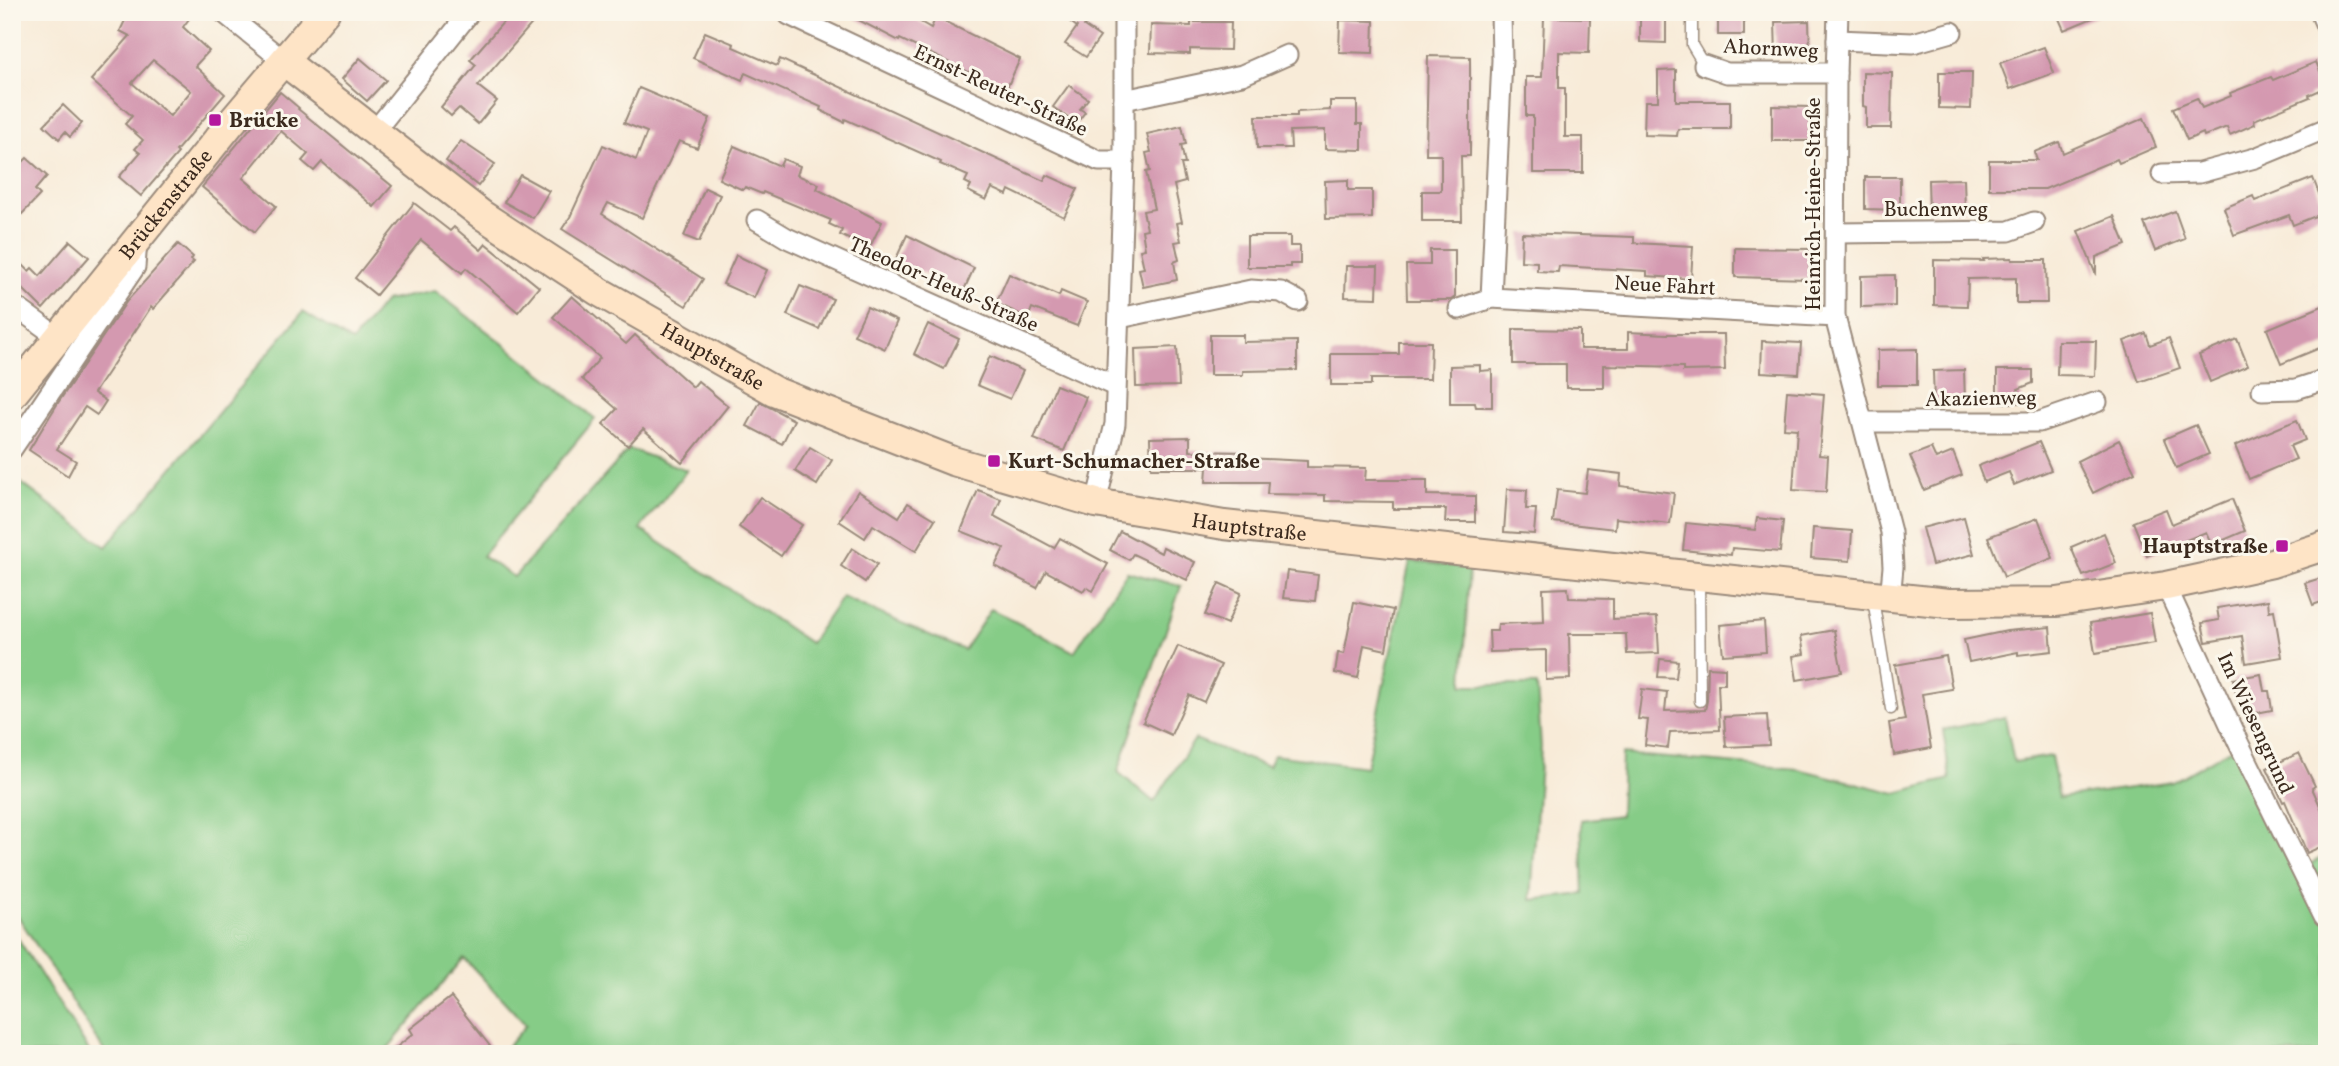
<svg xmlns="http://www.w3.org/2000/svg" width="2339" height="1066" font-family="Vollkorn,serif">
  <rect width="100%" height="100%" fill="#fbf7ec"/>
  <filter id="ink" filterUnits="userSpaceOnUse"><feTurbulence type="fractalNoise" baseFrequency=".0143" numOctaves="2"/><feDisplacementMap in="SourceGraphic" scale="14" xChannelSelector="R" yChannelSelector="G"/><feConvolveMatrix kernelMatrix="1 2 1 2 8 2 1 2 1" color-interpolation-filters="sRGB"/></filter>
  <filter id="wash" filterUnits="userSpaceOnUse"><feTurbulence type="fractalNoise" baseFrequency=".00686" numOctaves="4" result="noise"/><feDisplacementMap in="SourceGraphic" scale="28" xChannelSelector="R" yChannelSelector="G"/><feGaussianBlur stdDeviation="1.57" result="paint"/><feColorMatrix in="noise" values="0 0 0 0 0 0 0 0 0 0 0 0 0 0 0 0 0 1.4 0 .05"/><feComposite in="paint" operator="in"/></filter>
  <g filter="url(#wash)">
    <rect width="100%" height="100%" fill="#f8ebd8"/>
    <g fill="#86cc87" stroke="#607b52" stroke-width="2">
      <polygon points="435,291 550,380 595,419 482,556 514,577 629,449 687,470 640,529 810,643 842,597 964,650 991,609 1074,652 1127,572 1181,586 1118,772 1154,802 1195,739 1268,767 1274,755 1366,767 1410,561 1469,568 1463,685 1537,685 1541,747 1531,900 1584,894 1581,820 1620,815 1622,754 1798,769 1896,793 1950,779 1943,730 2005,717 2014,762 2051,756 2059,798 2173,782 2239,744 2301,869 2327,855 2327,1054 501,1054 526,1025 464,958 383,1054 106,1054 12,907 12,476 106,547 303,312 352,342 385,301"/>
      <polygon points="12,929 91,1054 12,1054"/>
    </g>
    <g id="blocks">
      <g fill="#d499b0" fill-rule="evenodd">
        <path d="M129,12H194L183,27L209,51L195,66L225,94L176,151L178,153L141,196L119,177L140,153L135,149L143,140L125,124L132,116L91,80L130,36L120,31ZM153,60L191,91L170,116L132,83Z"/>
        <polygon points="512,12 542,12 478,86 497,101 478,124 459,108 451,116 441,107 476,65 470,60"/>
        <polygon points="843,12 903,12 931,28 936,17 1020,59 1006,90 900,39 899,41"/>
        <polygon points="1057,12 1094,12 1084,26 1100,37 1086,57 1065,44 1077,27"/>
        <polygon points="1640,12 1666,12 1666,43 1640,42"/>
        <rect x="1718" y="12" width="26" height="23"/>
        <polygon points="2056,12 2107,12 2064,30"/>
        <polygon points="1544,17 1590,18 1589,53 1559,52 1559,88 1565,88 1565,137 1583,137 1583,173 1533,173 1533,116 1526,116 1526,77 1542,77"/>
        <polygon points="1340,20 1374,21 1373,53 1339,52"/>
        <polygon points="1809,21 1810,54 1776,55 1775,22"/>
        <polygon points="1191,22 1231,22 1230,50 1190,49 1190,54 1150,53 1151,25 1191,26"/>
        <polygon points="705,32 734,44 733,47 777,66 780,59 1044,181 1047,175 1078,189 1064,217 1009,190 1007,195 992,188 986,200 968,191 971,185 965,182 968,176 940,164 941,162 845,119 844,122 820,110 821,107 745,73 742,80 693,58"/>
        <polygon points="2044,47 2054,73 2010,89 2000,63"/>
        <polygon points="1428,56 1470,57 1470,156 1461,156 1462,221 1422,221 1422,191 1441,191 1441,155 1426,155"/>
        <polygon points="360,58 386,80 367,101 342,79"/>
        <polygon points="2316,62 2327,87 2309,95 2310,97 2254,120 2255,124 2230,135 2227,127 2204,136 2203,133 2187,140 2173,108 2197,98 2202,108 2231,96 2230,93 2271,77 2273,80"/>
        <polygon points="1676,70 1676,101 1730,101 1730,129 1678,129 1677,136 1644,135 1645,101 1658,101 1658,71"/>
        <polygon points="1863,72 1892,73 1891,128 1866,128 1866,107 1863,106"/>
        <polygon points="1939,72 1972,72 1971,109 1939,108"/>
        <polygon points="1069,85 1088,99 1080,109 1085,112 1076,124 1053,107"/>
        <polygon points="639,88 710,118 697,148 679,141 642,218 608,203 602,214 703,279 686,306 562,229 570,217 603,145 636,160 647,132 624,123"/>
        <polygon points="280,92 299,108 298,109 392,186 374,207 322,162 314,171 302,161 308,154 281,131 243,178 276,206 255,232 202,187"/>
        <polygon points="1330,101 1357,101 1357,124 1362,124 1362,150 1325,149 1325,130 1290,131 1291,148 1257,148 1256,116 1297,116 1297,112 1330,110"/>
        <polygon points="63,105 82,123 70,137 65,132 59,139 44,125"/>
        <polygon points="1772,106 1810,107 1810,141 1772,141"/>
        <polygon points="2144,118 2156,147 2119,163 2117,159 2045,189 1989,189 1989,160 2037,160 2034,152 2059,142 2063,153"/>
        <polygon points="1182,126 1186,144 1181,145 1185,164 1181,164 1185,182 1174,185 1182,222 1177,223 1181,241 1175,242 1179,260 1174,262 1177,280 1143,287 1139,269 1144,268 1140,250 1145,249 1142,230 1147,229 1143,211 1154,209 1146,172 1150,171 1146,153 1151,152 1147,134"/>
        <polygon points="461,141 495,164 478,186 446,161"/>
        <polygon points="734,146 780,166 783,159 800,166 797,175 819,184 817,189 882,222 869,249 840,235 842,230 829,224 831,220 763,192 762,194 745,187 743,190 719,179"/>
        <polygon points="27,158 47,176 35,190 40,195 22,214 12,205 12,173"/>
        <polygon points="520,175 549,191 533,218 504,202"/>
        <polygon points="1865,177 1900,177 1900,210 1865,209"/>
        <polygon points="2313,178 2326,212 2293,225 2289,215 2234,235 2224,208 2253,196 2255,201"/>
        <polygon points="1964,179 1965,210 1929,212 1928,180"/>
        <polygon points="1348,180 1348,190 1372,190 1372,218 1326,219 1325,181"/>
        <polygon points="705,188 720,195 699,242 684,236"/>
        <polygon points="414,203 450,231 454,227 481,250 486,244 539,287 518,312 466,268 462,273 421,240 376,295 355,278"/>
        <polygon points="2175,211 2185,239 2155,251 2144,223"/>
        <polygon points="2114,216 2126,245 2096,257 2096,275 2078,231"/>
        <polygon points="1522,233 1634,237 1634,243 1693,246 1691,279 1647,276 1647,271 1559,266 1558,272 1537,271 1537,262 1521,261"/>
        <polygon points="907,235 974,268 964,290 895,261"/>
        <polygon points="1247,236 1290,236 1290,246 1300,246 1300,264 1290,264 1290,267 1247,267"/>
        <polygon points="70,241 89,257 43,309 12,278 12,254 29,271 32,268 40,276"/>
        <polygon points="178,244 193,257 191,260 194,262 153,309 151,307 94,393 106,401 97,415 85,407 57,449 76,461 68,476 29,450 58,403 127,301"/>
        <polygon points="1735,248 1810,249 1809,279 1735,277"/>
        <polygon points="1430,250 1455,250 1455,297 1451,300 1407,300 1406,265 1430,265"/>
        <polygon points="736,255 767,270 754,298 723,284"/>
        <polygon points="2012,258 2012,260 2046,260 2047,303 2016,303 2016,278 1968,279 1967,306 1934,305 1934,260 1984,261 1983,259"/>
        <polygon points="1346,266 1378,266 1377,298 1345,297"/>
        <polygon points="1009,274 1059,296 1061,291 1087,302 1077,326 1032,308 1028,318 996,303"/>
        <polygon points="1895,275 1895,306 1861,307 1861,276"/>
        <polygon points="800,286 833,299 819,329 787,315"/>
        <polygon points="572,296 626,344 635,335 693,387 698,381 728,406 682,463 643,429 628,446 603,424 617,409 582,379 600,358 553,317"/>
        <polygon points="2327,304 2327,345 2281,364 2267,329"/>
        <polygon points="867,307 897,321 885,349 854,335"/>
        <polygon points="928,324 959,339 944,369 914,354"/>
        <polygon points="1513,329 1580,330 1580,349 1628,349 1628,332 1667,334 1724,334 1725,370 1683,371 1683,367 1604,365 1604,388 1566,388 1566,364 1513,364"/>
        <polygon points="2146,333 2150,345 2169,338 2180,368 2139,382 2124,341"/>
        <polygon points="1210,335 1243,335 1243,342 1297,341 1297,370 1243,371 1243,375 1210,375"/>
        <polygon points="2237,339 2248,366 2210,382 2199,355"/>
        <polygon points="1762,341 1801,343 1799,374 1761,372"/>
        <polygon points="2058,341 2096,341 2095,376 2057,375"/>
        <polygon points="1399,342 1431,342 1430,379 1371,379 1371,385 1331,385 1331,354 1399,354"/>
        <polygon points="1177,347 1179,386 1136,387 1135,349"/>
        <polygon points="1917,349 1917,385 1878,385 1878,350"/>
        <polygon points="990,356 1023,371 1010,399 977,385"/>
        <polygon points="1480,365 1480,371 1492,370 1492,407 1476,407 1475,403 1450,403 1450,366"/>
        <polygon points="1964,370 1965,402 1934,403 1933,371"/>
        <polygon points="1997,370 2033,370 2033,383 2018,389 2024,403 1997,403"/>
        <polygon points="1056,385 1086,397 1064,451 1034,439"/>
        <polygon points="1787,391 1824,394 1819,455 1828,456 1826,492 1793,490 1797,429 1784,428"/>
        <polygon points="760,402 794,420 782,444 747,426"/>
        <polygon points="2297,420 2305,440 2290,446 2296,459 2249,479 2235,446"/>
        <polygon points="2196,425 2209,454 2176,468 2164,439"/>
        <polygon points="1190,437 1190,451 1247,452 1247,458 1307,461 1307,467 1366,468 1365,480 1427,480 1427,495 1475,496 1475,522 1445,522 1446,509 1393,509 1393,502 1325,501 1325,495 1267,494 1268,482 1206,482 1207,468 1151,468 1150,438"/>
        <polygon points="2119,440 2135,472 2093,493 2077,461"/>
        <polygon points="2039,442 2051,470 2014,485 2009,472 1984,482 1978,466"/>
        <polygon points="810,447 832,460 817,485 795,471"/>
        <polygon points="1931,448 1936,459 1953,452 1962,475 1924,490 1910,456"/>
        <polygon points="1588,470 1621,474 1620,486 1674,493 1670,524 1616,518 1615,529 1553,522 1557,490 1585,493"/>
        <polygon points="1507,489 1527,490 1526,509 1536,509 1534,534 1504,532"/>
        <polygon points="978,490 1001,499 994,516 1054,548 1060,538 1108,564 1093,591 1086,587 1083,591 1046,571 1037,588 995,566 1004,548 961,531"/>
        <polygon points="858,491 899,517 908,503 935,519 916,551 873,525 865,538 839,521"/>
        <polygon points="760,497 802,525 781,556 739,527"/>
        <polygon points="2232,499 2245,531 2212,545 2206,532 2147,556 2133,522 2166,509 2172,524"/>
        <polygon points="1964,517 1974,554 1932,565 1922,528"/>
        <polygon points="1757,518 1783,521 1780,552 1732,548 1731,555 1683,550 1686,523 1755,530"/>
        <polygon points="2038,518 2053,558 2004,577 1988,537"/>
        <polygon points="1813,528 1852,531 1850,561 1811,558"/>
        <polygon points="1120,531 1161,553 1163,547 1195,562 1187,580 1133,554 1129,560 1110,550"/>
        <polygon points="2104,533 2116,563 2083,576 2071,547"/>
        <polygon points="852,548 877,564 865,582 841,566"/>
        <polygon points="1287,571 1318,575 1315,601 1283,598"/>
        <polygon points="2327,576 2327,600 2313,605 2305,583"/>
        <polygon points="1219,583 1241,593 1227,624 1205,615"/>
        <polygon points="1568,588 1569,598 1613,599 1613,619 1657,617 1659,653 1627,654 1626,634 1569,634 1570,679 1546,680 1546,650 1490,652 1489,631 1497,631 1498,624 1544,622 1543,589"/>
        <polygon points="2268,600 2269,611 2274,610 2282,657 2246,663 2242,636 2206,642 2202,623 2219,620 2217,608"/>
        <polygon points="1354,602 1393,610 1386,650 1364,645 1358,678 1335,673 1338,653 1344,654"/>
        <polygon points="2150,613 2155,643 2095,653 2090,623"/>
        <polygon points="1764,621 1766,652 1723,655 1720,625"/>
        <polygon points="2050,627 2052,651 2018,655 2018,652 1969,662 1964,640 2007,631"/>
        <polygon points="1834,630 1842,672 1797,680 1793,656 1804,654 1801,636"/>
        <polygon points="1178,646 1221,665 1204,702 1189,695 1171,735 1143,722"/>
        <polygon points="1946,656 1952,689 1922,694 1931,748 1894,755 1889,723 1905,720 1895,665"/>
        <polygon points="1660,659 1678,661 1676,678 1658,677"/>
        <polygon points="1708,667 1725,668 1725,684 1718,684 1720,730 1670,732 1668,748 1645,745 1648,720 1638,719 1642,689 1667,692 1665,711 1705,710 1707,701"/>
        <polygon points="2261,674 2264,691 2269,691 2272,710 2246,715 2243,698 2237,699 2233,679"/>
        <polygon points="1767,715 1769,745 1726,747 1724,717"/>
        <polygon points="2299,753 2315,786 2312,788 2327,821 2327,844 2307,853 2285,801 2283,802 2267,768"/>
        <polygon points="451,997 490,1046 480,1054 388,1054 413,1034 410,1029"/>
      </g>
    </g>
  </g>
  <g filter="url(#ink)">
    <use href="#blocks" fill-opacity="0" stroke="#9a8a7b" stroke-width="2"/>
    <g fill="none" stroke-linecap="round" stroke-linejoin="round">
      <g stroke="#9a8a7b" stroke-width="13">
        <g id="lane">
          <polyline points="1692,12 1692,45 1704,65"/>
          <polyline points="1699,579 1700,701"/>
          <polyline points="1873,599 1891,709"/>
        </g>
      </g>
      <g stroke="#9a8a7b" stroke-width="23">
        <g id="street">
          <polyline points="223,12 285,62"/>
          <polyline points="787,12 789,15 1099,161 1124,161"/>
          <polyline points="1501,12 1502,60 1491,298 1835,317"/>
          <polyline points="1838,12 1836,73 1835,317 1891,532 1893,567 1890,599"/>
          <polyline points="2320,12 2327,28"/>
          <polyline points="1837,40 1913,43 1952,32"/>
          <polyline points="1704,65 1727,73 1836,73"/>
          <polyline points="1124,100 1242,75 1287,55"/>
          <polyline points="374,132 470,12"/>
          <polyline points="2162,174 2199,173 2255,158 2327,128"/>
          <polyline points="757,220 787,238 1115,386"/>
          <polyline points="1837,233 2009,231 2034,222"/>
          <polyline points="12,304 59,338"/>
          <polyline points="1459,309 1491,298"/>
          <polyline points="1120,318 1251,290 1281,292 1298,301"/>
          <polyline points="2262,390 2296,389 2327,379"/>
          <polyline points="1863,422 2039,422 2097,402"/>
          <polyline points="12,449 135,267 137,241"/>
          <polyline points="1096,503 1115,424 1124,161 1124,12"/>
          <polyline points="2166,586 2239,744 2324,916"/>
        </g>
      </g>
      <g stroke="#9a8a7b" stroke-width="32">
        <g id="secondary">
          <path id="s1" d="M285,62L482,215L598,291L774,391L953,461L1096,503L1224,525L1948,603L2057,602L2166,586L2272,563L2327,545"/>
          <path id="s2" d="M12,395L230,124L325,12"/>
        </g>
      </g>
      <use href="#lane" stroke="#fff" stroke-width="10"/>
      <use href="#street" stroke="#fff" stroke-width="19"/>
      <use href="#secondary" stroke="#fee4c6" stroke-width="28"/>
    </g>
  </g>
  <g fill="#b5179e" stroke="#fbf7ec" stroke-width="2.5">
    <rect x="208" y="113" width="14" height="14" rx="3.5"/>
    <rect x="987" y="454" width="14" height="14" rx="3.5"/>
    <rect x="2275" y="539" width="14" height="14" rx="3.5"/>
  </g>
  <g text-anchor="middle" stroke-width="6" stroke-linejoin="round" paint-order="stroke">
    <g font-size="21" fill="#3b2a1e" stroke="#fbf7ec">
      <text transform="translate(1771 48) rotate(3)" y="7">Ahornweg</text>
      <text transform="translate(1001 90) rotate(25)" y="7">Ernst-Reuter-Straße</text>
      <text transform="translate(1813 204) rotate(-90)" y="7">Heinrich-Heine-Straße</text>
      <text dy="7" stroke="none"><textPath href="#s2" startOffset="245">Brückenstraße</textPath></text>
      <text x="1936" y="216">Buchenweg</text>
      <text transform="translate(944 284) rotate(24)" y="7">Theodor-Heuß-Straße</text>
      <text transform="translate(1665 285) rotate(3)" y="7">Neue Fahrt</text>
      <text dy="7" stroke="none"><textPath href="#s1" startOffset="520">Hauptstraße</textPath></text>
      <text transform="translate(1981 398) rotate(-1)" y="7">Akazienweg</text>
      <text dy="7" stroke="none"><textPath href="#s1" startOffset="1087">Hauptstraße</textPath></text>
      <text transform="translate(2256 723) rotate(65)" y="7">Im Wiesengrund</text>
    </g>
    <g font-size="21" font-weight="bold" fill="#3b2a1e" stroke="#fbf7ec" text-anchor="start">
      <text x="229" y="127">Brücke</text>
      <text x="1008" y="468">Kurt-Schumacher-Straße</text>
      <text x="2268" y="553" text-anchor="end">Hauptstraße</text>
    </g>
  </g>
  <rect width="2339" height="1066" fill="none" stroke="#fbf7ec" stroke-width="42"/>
</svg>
